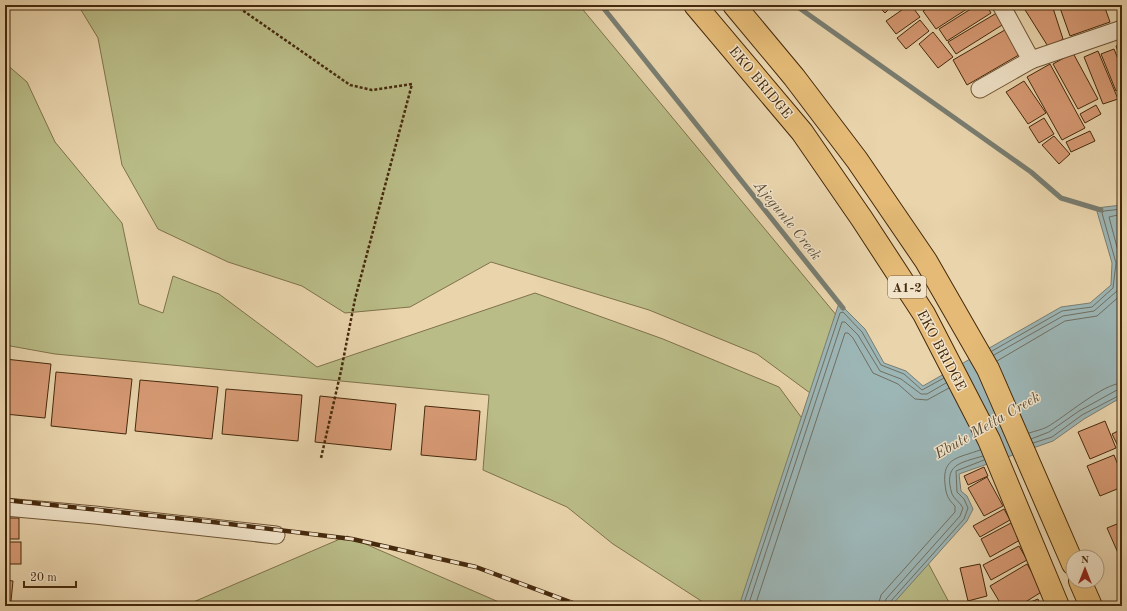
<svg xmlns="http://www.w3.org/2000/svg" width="1127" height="611" font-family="'Old Standard TT',serif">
  <rect width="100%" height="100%" fill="#e9d4ac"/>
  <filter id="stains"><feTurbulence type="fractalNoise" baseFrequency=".005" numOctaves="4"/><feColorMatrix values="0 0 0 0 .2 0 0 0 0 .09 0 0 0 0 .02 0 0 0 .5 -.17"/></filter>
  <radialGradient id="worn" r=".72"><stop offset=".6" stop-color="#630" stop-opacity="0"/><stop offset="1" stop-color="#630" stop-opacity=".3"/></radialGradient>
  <g fill="#b9bc87" stroke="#7f724a">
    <polygon points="78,5 579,5 837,316 825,404 757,354 649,310 491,262 410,307 345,313 302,286 228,262 158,229 122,165 98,38"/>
    <polygon points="5,63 27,82 55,142 122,223 139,304 163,313 173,276 219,294 317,367 535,293 663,339 779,387 804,421 755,606 709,606 613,544 567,507 483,470 489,395 55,354 5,345"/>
    <polygon points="347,536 508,606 184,606"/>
    <polygon points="928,563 951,606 879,606"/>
  </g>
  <polygon fill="#9cb5b5" stroke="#797d71" points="1122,205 1122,397 1084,419 1053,441 959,474 961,491 967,496 973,509 967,521 891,606 739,606 839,303 865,329 884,363 906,371 923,386 1061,307 1090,303 1111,285 1112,263 1096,208"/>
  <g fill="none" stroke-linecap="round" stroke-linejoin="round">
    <g stroke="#706f60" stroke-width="1">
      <polyline points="992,351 1062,311 1092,307 1113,288 1116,263 1102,213 1104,211 1122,209"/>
      <polyline points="994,355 1063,316 1094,311 1117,291 1120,285 1121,262 1109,217 1122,214"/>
      <polyline points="997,361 1065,321 1097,316 1122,294"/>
      <path d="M1029,433C1035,431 1041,430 1047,427C1065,417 1102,384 1122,383"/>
      <polyline points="1031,439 1049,432 1079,411 1117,390 1122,389"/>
      <polyline points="1033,443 1052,437 1082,415 1122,394"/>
      <polyline points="743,606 840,313 843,312 862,332 881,365 904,374 922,390 944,378"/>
      <polyline points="748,606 842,322 845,322 858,335 880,371 901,379 921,394 927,394 946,383"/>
      <polyline points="755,606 845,333 848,333 853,338 873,373 898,384 915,399 927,400 949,388"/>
      <path d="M878,606L881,595L955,512V506C948,499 946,495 945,484C942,457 959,458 980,450"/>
      <path d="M884,606L886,599L960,516L963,508C960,502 954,499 952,494C943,464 960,463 983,456"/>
      <polyline points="889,606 890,602 964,519 968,508 964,499 957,492 956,471 984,460"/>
    </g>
    <g stroke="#797d71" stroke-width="5">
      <polyline points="601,5 843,308"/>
      <polyline points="795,5 1031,172 1061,198 1101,210"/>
    </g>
  </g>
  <g fill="#d79a74" stroke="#45290c">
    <polygon points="877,5 893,5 885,13"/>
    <polygon points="909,5 911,5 920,17 896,34 886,21"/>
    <polygon points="933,5 973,5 936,29 923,11"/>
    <polygon points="977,5 986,5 991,13 947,41 939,29"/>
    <polygon points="1022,5 1052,5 1063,39 1049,48"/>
    <polygon points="1059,5 1104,5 1110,22 1070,36"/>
    <polygon points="1000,11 1007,22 956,54 948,42"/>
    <polygon points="920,20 929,31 906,49 897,38"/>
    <polygon points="1010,27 1024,52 967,85 953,60"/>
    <polygon points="933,32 953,57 938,68 919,44"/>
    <polygon points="1122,44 1122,64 1116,46"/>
    <polygon points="1114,49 1122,69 1122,89 1116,91 1101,54"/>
    <polygon points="1098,51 1118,99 1103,104 1084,57"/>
    <polygon points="1073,53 1098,99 1078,109 1053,64"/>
    <polygon points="1050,64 1085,128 1062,140 1027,77"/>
    <polygon points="1024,81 1046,113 1028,124 1006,92"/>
    <polygon points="1096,105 1101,114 1085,123 1080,114"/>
    <polygon points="1044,118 1054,134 1039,143 1029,127"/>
    <polygon points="1090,131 1095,141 1071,152 1066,142"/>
    <polygon points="1054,136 1070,154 1059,164 1042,145"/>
    <polygon points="5,359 51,364 45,418 5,414"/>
    <polygon points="56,372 132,379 126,434 51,426"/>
    <polygon points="140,380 218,387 212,439 135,431"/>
    <polygon points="226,389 302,395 298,441 222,434"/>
    <polygon points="320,396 396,404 391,450 315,442"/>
    <polygon points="425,406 480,411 476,460 421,455"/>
    <polygon points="1105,421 1116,448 1090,459 1078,432"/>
    <polygon points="1122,429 1122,449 1120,450 1112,434"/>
    <polygon points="1114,455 1122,475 1122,487 1100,496 1087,466"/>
    <polygon points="984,467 988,476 968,485 964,476"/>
    <polygon points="987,477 1003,506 984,516 968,488"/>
    <polygon points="1004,509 1010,520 980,537 973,526"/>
    <rect x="5" y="518" width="14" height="21"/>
    <polygon points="1122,522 1122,562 1107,528"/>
    <polygon points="1011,523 1020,540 990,557 981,539"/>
    <rect x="5" y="542" width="16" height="22"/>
    <polygon points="1019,546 1027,560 991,580 983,565"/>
    <polygon points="980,564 987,596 968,601 960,568"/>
    <polygon points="1027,564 1043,591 1019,606 1002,606 990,586"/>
    <polygon points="5,580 13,581 11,601 5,600"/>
    <polygon points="1038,599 1041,606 1029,606 1028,603"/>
  </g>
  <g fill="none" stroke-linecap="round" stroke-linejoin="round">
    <g stroke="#6e5434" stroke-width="19">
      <g id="minor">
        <polyline points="1001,5 1031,60"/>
        <polyline points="980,89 1031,60 1122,29"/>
        <polyline points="5,507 95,515 276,535"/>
      </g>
    </g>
    <g stroke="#45290c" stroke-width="24">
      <g id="motorway">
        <polyline points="695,5 802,132 862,219 924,314 989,440 1058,606"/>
        <polyline points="734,5 794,77 857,160 926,261 988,369 1073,564"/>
        <polyline points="1080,581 1091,606"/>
      </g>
    </g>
    <polyline stroke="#45290c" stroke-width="2.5" stroke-dasharray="3 2" stroke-linecap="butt" points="235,5 350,85 372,90 412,84 355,299 341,371 321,458"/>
    <use href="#minor" stroke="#f1e3c9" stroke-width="17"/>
    <use href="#motorway" stroke="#e4ba76" stroke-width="22"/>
    <g stroke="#45290c" stroke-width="4.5">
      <polyline id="rail" points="5,500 213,522 352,539 476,567 581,606"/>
    </g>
    <use href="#rail" stroke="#f1e3c9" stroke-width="3" stroke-dasharray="9" stroke-linecap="butt"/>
  </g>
  <g text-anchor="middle" stroke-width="3" stroke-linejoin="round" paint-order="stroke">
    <rect fill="#f1e3c9" stroke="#796145" stroke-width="1" x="888" y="276" width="38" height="22" rx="3"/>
    <g font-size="13" font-weight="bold" fill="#45290c">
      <text x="907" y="292">A1-2</text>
    </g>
    <g font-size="14" fill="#45290c" stroke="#f1e3c9">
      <text transform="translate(761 82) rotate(50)" y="5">EKO BRIDGE</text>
      <text transform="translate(942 350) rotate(62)" y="5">EKO BRIDGE</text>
    </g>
    <g font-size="15" font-style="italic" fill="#5b4c36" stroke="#f1e3c9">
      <text transform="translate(788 220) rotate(51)" y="5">Ajegunle Creek</text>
      <text transform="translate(987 425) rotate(-30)" y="5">Ebute Metta Creek</text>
    </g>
  </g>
  <rect width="1127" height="611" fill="none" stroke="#e9d4ac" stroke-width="20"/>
  <rect x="6" y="6" width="1115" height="599" fill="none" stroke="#45290c" stroke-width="2"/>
  <rect x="10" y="10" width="1107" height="591" fill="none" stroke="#45290c"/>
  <g transform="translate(1085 569)"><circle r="19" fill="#f1e3c9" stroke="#ac997d"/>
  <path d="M0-3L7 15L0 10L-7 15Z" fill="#8f2418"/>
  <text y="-6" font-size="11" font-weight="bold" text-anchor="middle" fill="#45290c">N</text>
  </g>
  <path d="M24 581v6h52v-6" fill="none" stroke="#45290c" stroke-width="2"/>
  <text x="30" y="581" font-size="12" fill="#45290c" stroke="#f1e3c9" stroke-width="3" paint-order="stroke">20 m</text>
  <rect width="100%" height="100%" filter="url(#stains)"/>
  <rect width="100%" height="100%" fill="url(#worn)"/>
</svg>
